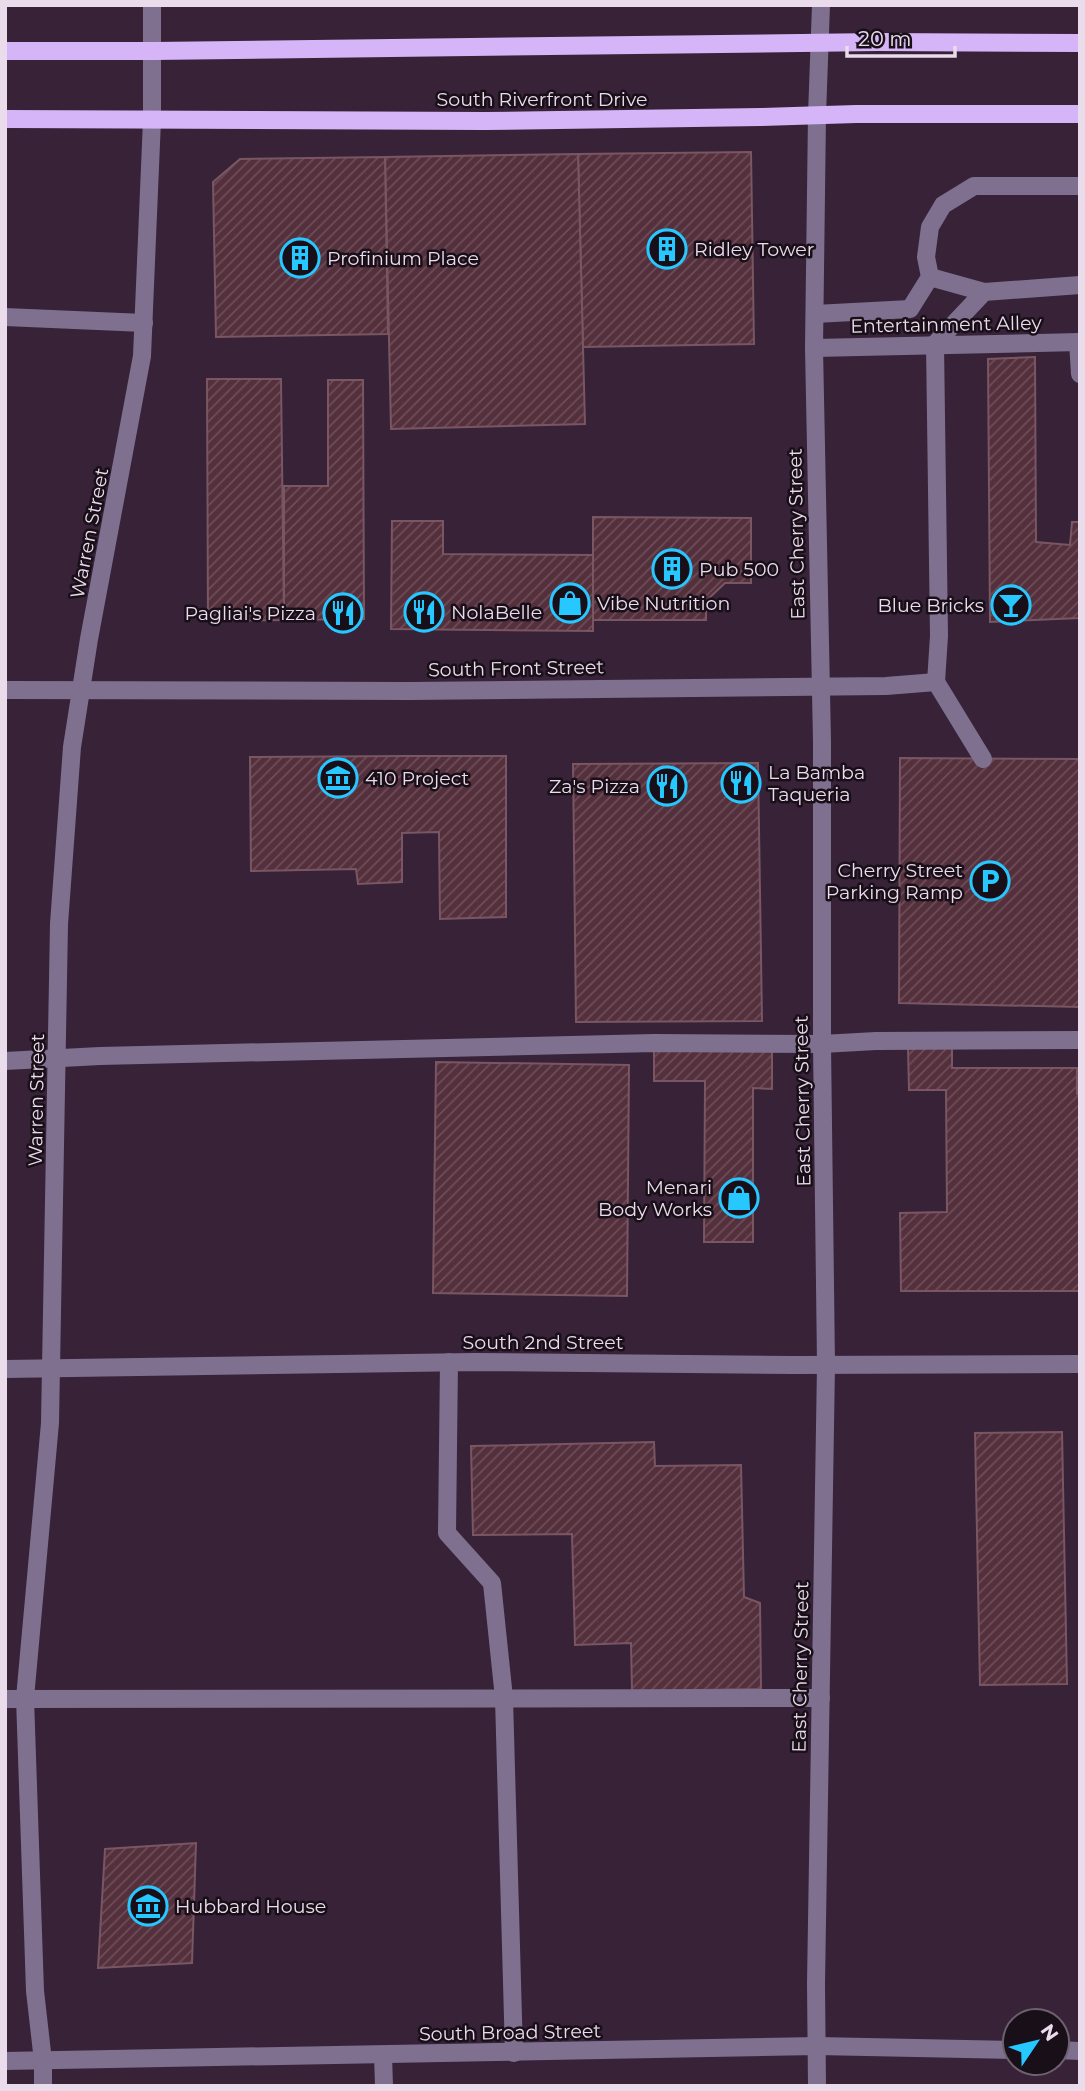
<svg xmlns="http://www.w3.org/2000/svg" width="1085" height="2091" font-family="Montserrat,sans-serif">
  <defs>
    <pattern id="building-hatch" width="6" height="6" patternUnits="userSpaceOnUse" patternTransform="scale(1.75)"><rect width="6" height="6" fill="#54303c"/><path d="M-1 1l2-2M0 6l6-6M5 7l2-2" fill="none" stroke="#6d4d58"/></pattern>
  </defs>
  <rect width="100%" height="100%" fill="#372238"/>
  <g fill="url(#building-hatch)" stroke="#795661" stroke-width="2">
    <polygon points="751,152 754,344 583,347 578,154"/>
    <polygon points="578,154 585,424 391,429 385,157"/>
    <polygon points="385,157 388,334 216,337 213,182 240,159"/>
    <polygon points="1035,357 1036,542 1070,545 1072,522 1080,522 1080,618 990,622 988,359"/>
    <polygon points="207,379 281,379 284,620 208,621"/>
    <polygon points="328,380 363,380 364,619 284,620 284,486 328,486"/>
    <polygon points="593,517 751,518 751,583 725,583 706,601 706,620 593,620"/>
    <polygon points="392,521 443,521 443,554 593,555 593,631 391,629"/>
    <polygon points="404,756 506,756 506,917 440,919 439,832 402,833 402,882 358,884 356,869 251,871 250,757"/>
    <polygon points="900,758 1080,759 1080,1007 899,1003"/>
    <polygon points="758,763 762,1021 576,1022 573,764"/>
    <polygon points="654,1043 772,1043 772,1089 753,1088 753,1242 704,1242 705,1081 654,1081"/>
    <polygon points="908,1048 952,1048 952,1068 1077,1068 1077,1094 1080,1094 1080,1291 901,1291 900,1213 947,1212 946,1090 909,1090"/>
    <polygon points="436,1062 629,1065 627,1296 433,1293"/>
    <polygon points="1062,1432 1067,1684 980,1685 975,1433"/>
    <polygon points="654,1442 655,1466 741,1465 744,1597 760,1603 761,1689 632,1691 631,1643 575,1645 572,1534 473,1535 471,1446"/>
    <polygon points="196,1843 192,1963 98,1968 105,1849"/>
  </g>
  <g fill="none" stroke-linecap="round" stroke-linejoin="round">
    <g stroke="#7f7090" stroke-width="18">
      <polyline points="930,277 984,292"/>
      <polyline points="815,314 910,309 930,277 926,257 930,227 943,205 974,186 1080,186"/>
      <polyline points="5,317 144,323"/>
      <polyline points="1078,342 1080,374"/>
      <polyline points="814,348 1080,342"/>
      <polyline points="936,682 939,636 935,344 984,292 1080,285"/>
      <polyline points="5,690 410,691 886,686 936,682 983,759"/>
      <polyline points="5,1061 100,1056 654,1043 822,1044 876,1041 1080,1040"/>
      <polyline points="449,1362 447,1533 492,1583 504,1698 514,2053"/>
      <polyline points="5,1369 474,1362 794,1365 1080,1364"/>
      <polyline points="5,1699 821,1698"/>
      <polyline points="1057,2050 1080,2051"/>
      <polyline points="383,2055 384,2086"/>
      <polyline points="5,2061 817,2046 1015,2050"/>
      <polyline points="43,2086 43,2061 35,1991 25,1698 50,1423 59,924 72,747 89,639 142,356 152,120 152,5"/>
      <polyline points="817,2086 816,1984 826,1365 822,1044 822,741 814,348 817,115 821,5"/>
    </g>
    <g stroke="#d5b5f7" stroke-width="18">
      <polyline points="5,51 154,51 878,42 1080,43"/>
      <polyline points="5,119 486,121 761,117 856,114 1080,114"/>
    </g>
  </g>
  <defs>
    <g id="building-ring" transform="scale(2.0125)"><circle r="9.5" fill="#190f19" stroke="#27c8ff" stroke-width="1.5"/><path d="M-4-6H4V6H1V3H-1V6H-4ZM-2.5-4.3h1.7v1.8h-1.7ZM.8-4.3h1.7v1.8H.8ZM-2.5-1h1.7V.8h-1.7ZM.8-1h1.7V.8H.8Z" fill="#27c8ff"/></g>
    <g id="shop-ring" transform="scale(2.0125)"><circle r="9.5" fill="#190f19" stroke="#27c8ff" stroke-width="1.5"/><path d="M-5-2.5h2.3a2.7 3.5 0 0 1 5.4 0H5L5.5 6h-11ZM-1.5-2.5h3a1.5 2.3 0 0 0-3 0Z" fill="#27c8ff"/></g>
    <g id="bar-ring" transform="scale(2.0125)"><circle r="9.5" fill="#190f19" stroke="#27c8ff" stroke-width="1.5"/><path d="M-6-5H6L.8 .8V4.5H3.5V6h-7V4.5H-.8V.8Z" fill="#27c8ff"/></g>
    <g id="restaurant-ring" transform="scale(2.0125)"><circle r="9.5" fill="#190f19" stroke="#27c8ff" stroke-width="1.5"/><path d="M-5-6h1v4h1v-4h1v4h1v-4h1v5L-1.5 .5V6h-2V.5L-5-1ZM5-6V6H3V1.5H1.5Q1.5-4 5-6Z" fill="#27c8ff"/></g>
    <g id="museum-ring" transform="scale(2.0125)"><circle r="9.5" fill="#190f19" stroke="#27c8ff" stroke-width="1.5"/><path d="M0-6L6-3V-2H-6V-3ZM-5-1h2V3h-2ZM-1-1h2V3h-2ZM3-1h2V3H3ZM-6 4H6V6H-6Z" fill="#27c8ff"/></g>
    <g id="parking-ring" transform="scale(2.0125)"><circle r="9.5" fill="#190f19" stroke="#27c8ff" stroke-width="1.5"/><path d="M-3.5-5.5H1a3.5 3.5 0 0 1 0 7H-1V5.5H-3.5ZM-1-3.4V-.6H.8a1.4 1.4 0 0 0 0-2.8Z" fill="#27c8ff"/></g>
  </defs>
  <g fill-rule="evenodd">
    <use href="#building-ring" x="667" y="249"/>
    <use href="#building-ring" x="300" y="258"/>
    <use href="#building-ring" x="672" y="569"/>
    <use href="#shop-ring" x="570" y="603"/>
    <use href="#bar-ring" x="1011" y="605"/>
    <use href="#restaurant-ring" x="424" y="612"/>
    <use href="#restaurant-ring" x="343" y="613"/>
    <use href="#museum-ring" x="338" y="778"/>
    <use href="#restaurant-ring" x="741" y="783"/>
    <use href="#restaurant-ring" x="667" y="786"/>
    <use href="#parking-ring" x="990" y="881"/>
    <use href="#shop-ring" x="739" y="1198"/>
    <use href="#museum-ring" x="148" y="1906"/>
  </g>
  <g text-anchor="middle" stroke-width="5" stroke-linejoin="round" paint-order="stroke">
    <g font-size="19" fill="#ebdceb" stroke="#190f19">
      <text x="542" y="106">South Riverfront Drive</text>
      <text transform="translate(946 324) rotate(-1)" y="7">Entertainment Alley</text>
      <text transform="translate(89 533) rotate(-79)" y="7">Warren Street</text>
      <text transform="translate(796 534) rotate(-91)" y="7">East Cherry Street</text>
      <text transform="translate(516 668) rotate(-1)" y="7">South Front Street</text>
      <text transform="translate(36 1100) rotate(-89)" y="7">Warren Street</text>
      <text transform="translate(802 1101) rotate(-91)" y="7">East Cherry Street</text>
      <text x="543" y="1349">South 2nd Street</text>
      <text transform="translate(800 1667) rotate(-89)" y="7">East Cherry Street</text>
      <text transform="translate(510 2032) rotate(-1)" y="7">South Broad Street</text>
    </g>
    <g font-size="19" fill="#ebdceb" stroke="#190f19" text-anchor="start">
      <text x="694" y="256">Ridley Tower</text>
      <text x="327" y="265">Profinium Place</text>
      <text x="699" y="576">Pub 500</text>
      <text x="597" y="610">Vibe Nutrition</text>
      <text x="984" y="612" text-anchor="end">Blue Bricks</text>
      <text x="451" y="619">NolaBelle</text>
      <text x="316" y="620" text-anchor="end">Pagliai's Pizza</text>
      <text x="768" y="779">La Bamba<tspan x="768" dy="22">Taqueria</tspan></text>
      <text x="365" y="785">410 Project</text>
      <text x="640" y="793" text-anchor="end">Za's Pizza</text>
      <text x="963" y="877" text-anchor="end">Cherry Street<tspan x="963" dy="22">Parking Ramp</tspan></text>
      <text x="712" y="1194" text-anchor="end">Menari<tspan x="712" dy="22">Body Works</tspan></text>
      <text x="175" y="1913">Hubbard House</text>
    </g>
  </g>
  <rect width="1085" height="2091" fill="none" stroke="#ebdceb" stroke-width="14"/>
  <g transform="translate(1036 2042) rotate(55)"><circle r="33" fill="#190f19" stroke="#6d616d" stroke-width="2"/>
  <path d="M0-5L12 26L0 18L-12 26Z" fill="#27c8ff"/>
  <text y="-10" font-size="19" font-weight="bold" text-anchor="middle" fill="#ebdceb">N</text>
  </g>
  <path d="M847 46v10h108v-10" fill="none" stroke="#ebdceb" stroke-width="3.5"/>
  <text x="858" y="46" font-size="21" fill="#ebdceb" stroke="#190f19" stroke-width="5" paint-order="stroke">20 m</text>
</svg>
